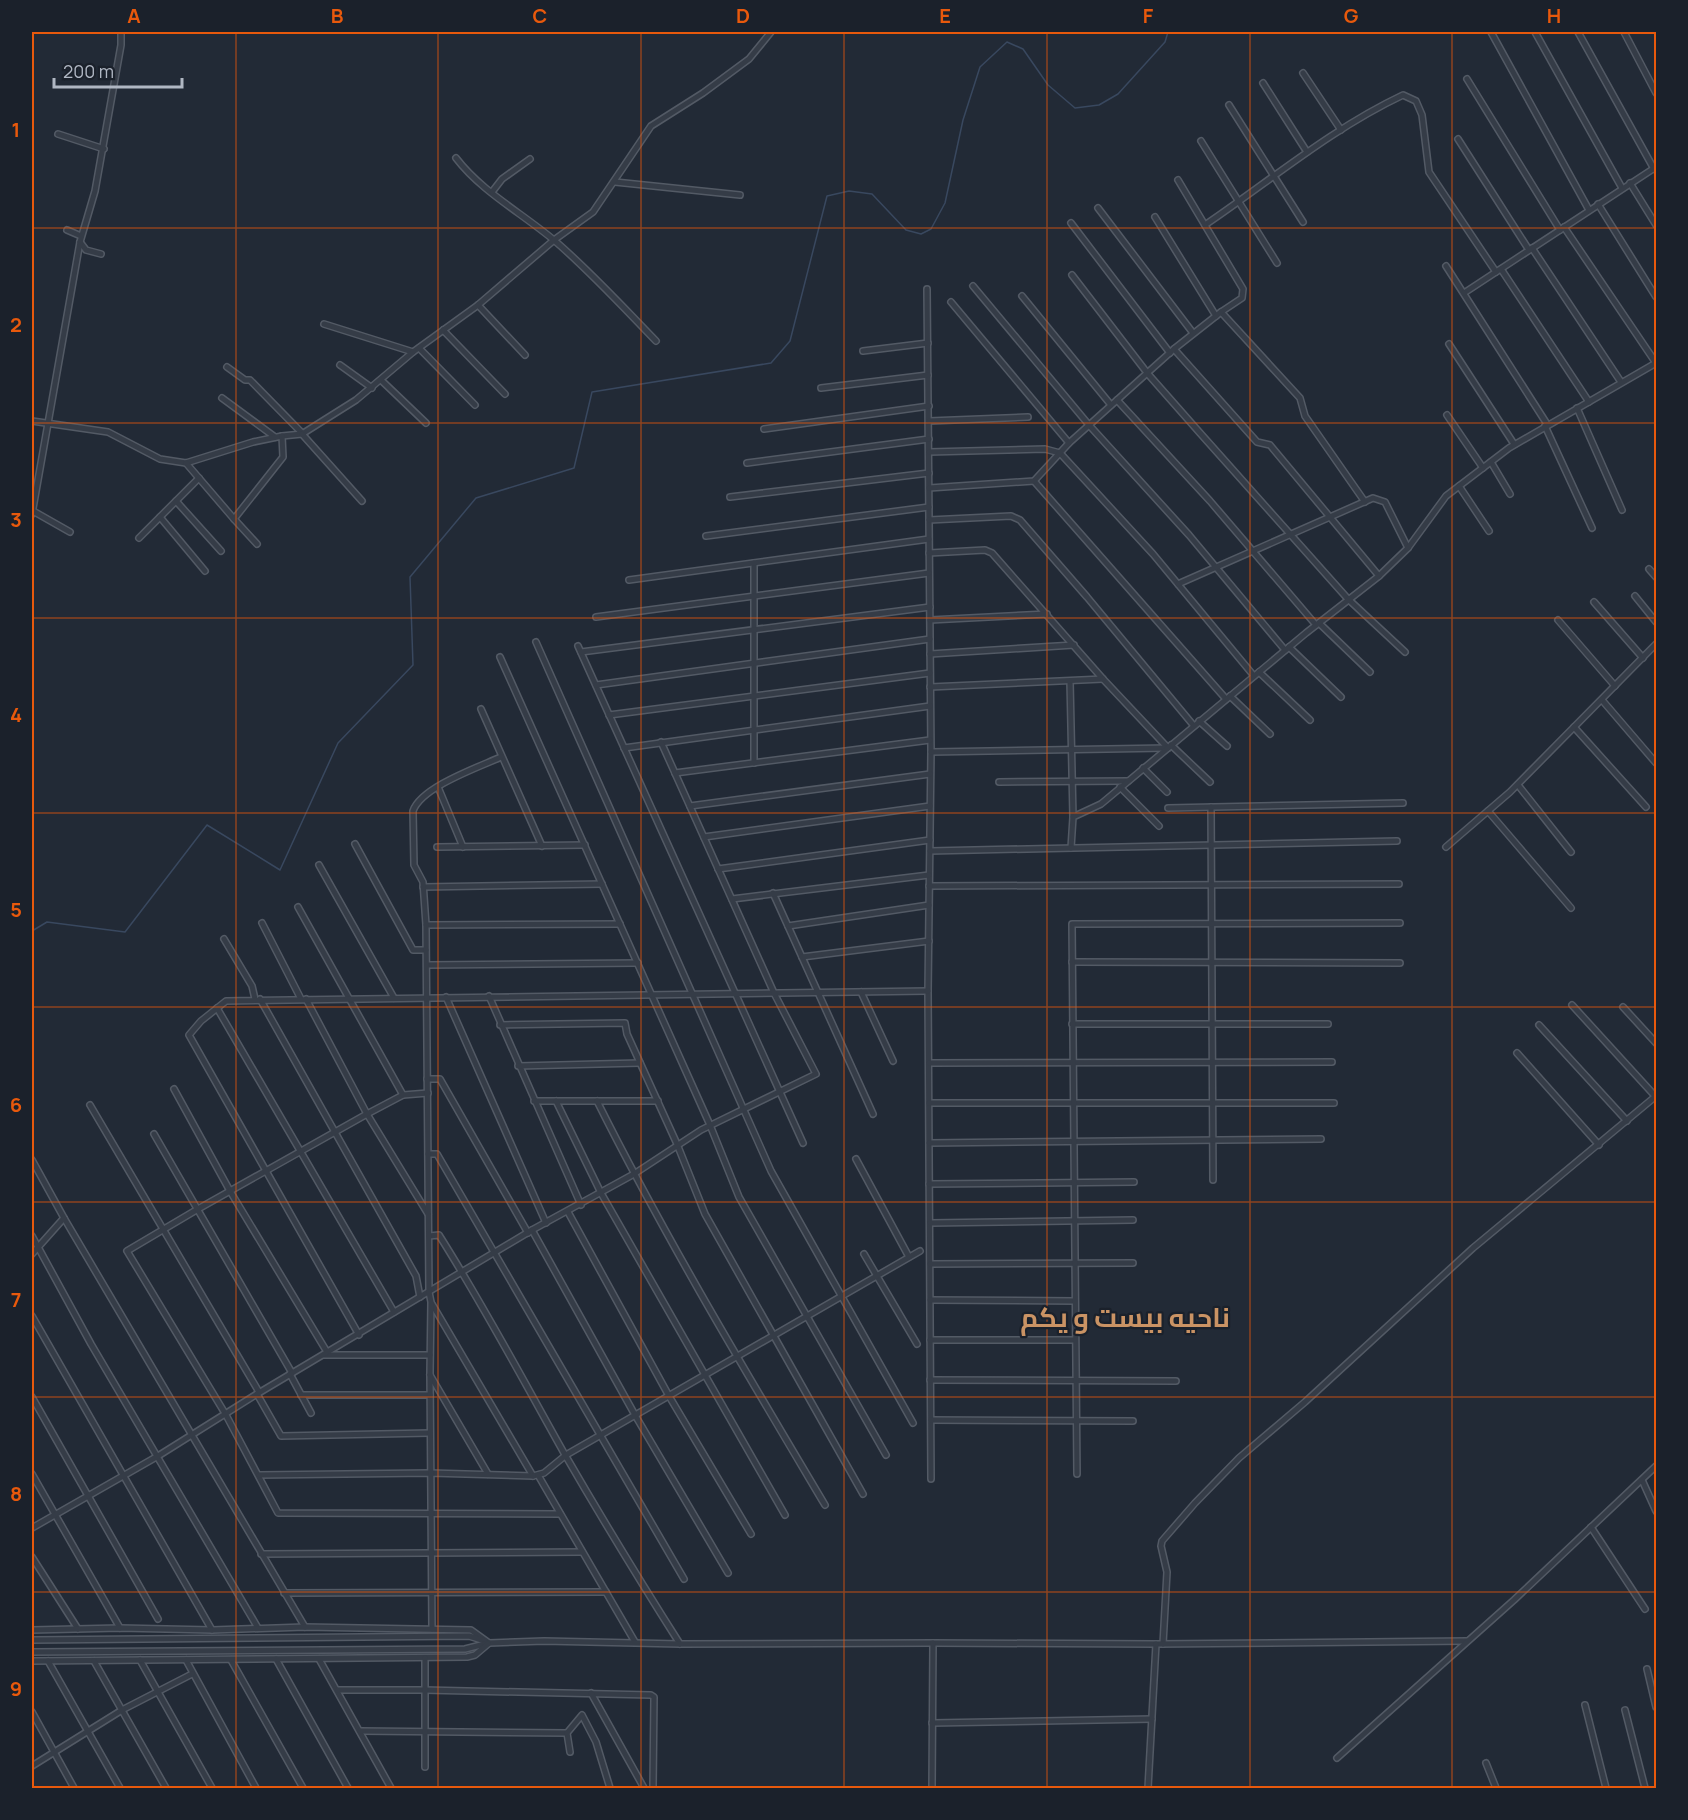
<svg xmlns="http://www.w3.org/2000/svg" width="1688" height="1820" font-family="Manrope,Cairo,sans-serif">
  <rect width="100%" height="100%" fill="#222a36"/>
  <g fill="none" stroke-linecap="round" stroke-linejoin="round">
    <polyline stroke="#39485f" stroke-width="1.5" points="32,931 47,922 125,932 207,825 280,870 338,743 413,665 410,577 476,498 574,468 592,392 771,363 790,341 827,196 849,191 872,194 906,230 921,234 931,229 945,203 963,120 980,67 1007,42 1023,49 1048,85 1075,108 1099,105 1118,94 1165,42 1168,32"/>
    <g stroke="#535a65" stroke-width="8">
      <g id="minor">
        <polyline points="1491,32 1589,210"/>
        <polyline points="1535,32 1622,188"/>
        <polyline points="1578,32 1654,169"/>
        <polyline points="1624,32 1656,93"/>
        <polyline points="1303,73 1341,130"/>
        <polyline points="1467,79 1560,230"/>
        <polyline points="1263,83 1307,152"/>
        <polyline points="1229,105 1303,222"/>
        <polyline points="58,134 104,149"/>
        <polyline points="1458,139 1529,250"/>
        <polyline points="1201,141 1277,263"/>
        <path d="M456,158C482,192 522,213 555,241C591,272 623,307 656,341"/>
        <polyline points="615,182 740,195"/>
        <polyline points="1630,183 1656,225"/>
        <polyline points="492,192 502,179 530,159"/>
        <polyline points="1598,204 1656,297"/>
        <polyline points="1098,208 1193,333"/>
        <polyline points="1155,217 1216,316"/>
        <polyline points="1071,223 1170,353"/>
        <path d="M1205,225C1270,181 1331,129 1403,95L1416,101L1422,115L1429,172L1496,272"/>
        <polyline points="1564,227 1656,363"/>
        <polyline points="67,230 81,236"/>
        <polyline points="80,242 86,250 101,254"/>
        <polyline points="1532,248 1621,382"/>
        <polyline points="1446,266 1547,424"/>
        <polyline points="1501,269 1589,402"/>
        <polyline points="1072,275 1148,374 1200,433 1348,599 1405,652"/>
        <polyline points="973,286 1089,425 1189,535 1285,650"/>
        <polyline points="927,289 931,752 928,991 931,1479"/>
        <polyline points="1464,293 1656,167"/>
        <polyline points="1022,296 1111,405"/>
        <polyline points="951,302 1069,443"/>
        <polyline points="478,305 525,355"/>
        <polyline points="1221,312 1300,398 1305,416 1365,502"/>
        <polyline points="324,324 413,352"/>
        <polyline points="443,330 505,394"/>
        <polyline points="1449,344 1514,444"/>
        <polyline points="419,348 475,405"/>
        <polyline points="1174,349 1257,442 1270,445 1379,576"/>
        <polyline points="863,351 928,343"/>
        <polyline points="340,365 372,388"/>
        <polyline points="227,367 245,380 250,380 303,434"/>
        <polyline points="381,380 426,423"/>
        <polyline points="821,388 928,375"/>
        <polyline points="222,398 275,437"/>
        <polyline points="1117,400 1210,501 1316,625"/>
        <polyline points="1577,408 1622,510"/>
        <polyline points="1447,415 1483,468"/>
        <polyline points="32,421 108,432 160,459 186,463 253,442 282,436 302,434 356,400 413,352 478,305 554,240 593,212 651,126 703,93 749,59 771,32"/>
        <polyline points="929,421 1028,417"/>
        <polyline points="1545,426 1592,528"/>
        <polyline points="764,429 929,406"/>
        <polyline points="302,434 362,501"/>
        <polyline points="929,452 1045,449 1060,453 1153,554 1254,676"/>
        <polyline points="1491,462 1510,494"/>
        <polyline points="186,463 234,519 257,544"/>
        <polyline points="747,463 929,439"/>
        <polyline points="1034,481 1226,699"/>
        <polyline points="1459,486 1489,531"/>
        <polyline points="929,488 1034,481 1069,443 1174,349 1221,312 1242,298 1243,289 1178,180"/>
        <polyline points="730,497 929,473"/>
        <polyline points="176,501 221,551"/>
        <polyline points="33,511 70,532"/>
        <polyline points="32,514 80,242 95,191 121,45 121,32"/>
        <polyline points="160,517 205,571"/>
        <polyline points="234,519 283,457 282,436"/>
        <polyline points="929,520 1011,516 1020,520 1087,597 1194,726"/>
        <polyline points="706,536 929,507"/>
        <polyline points="139,538 199,478"/>
        <polyline points="929,553 985,550 992,553 1103,679 1168,748"/>
        <polyline points="754,563 754,763"/>
        <polyline points="1649,569 1656,577"/>
        <polyline points="629,580 929,539"/>
        <polyline points="1178,584 1373,498 1385,502 1408,548"/>
        <polyline points="1635,596 1656,622"/>
        <polyline points="1594,602 1643,658"/>
        <polyline points="596,617 929,573"/>
        <polyline points="930,620 1047,614"/>
        <polyline points="1558,620 1615,686"/>
        <polyline points="1319,623 1370,672"/>
        <polyline points="536,642 771,1171 913,1423"/>
        <polyline points="578,646 803,1143"/>
        <polyline points="1289,647 1341,697"/>
        <polyline points="581,652 930,607"/>
        <polyline points="930,654 1074,645"/>
        <polyline points="500,657 710,1125 739,1197 886,1455"/>
        <polyline points="1259,672 1310,720"/>
        <polyline points="1070,681 1073,817"/>
        <polyline points="596,685 930,639"/>
        <polyline points="930,687 1103,679"/>
        <polyline points="1230,696 1270,734"/>
        <polyline points="1602,700 1656,763"/>
        <polyline points="481,709 542,846"/>
        <polyline points="609,715 930,673"/>
        <polyline points="1199,721 1227,746"/>
        <polyline points="1574,727 1646,807"/>
        <polyline points="1171,745 1210,782"/>
        <polyline points="624,748 930,706"/>
        <polyline points="931,752 1168,748"/>
        <polyline points="1143,768 1167,792"/>
        <polyline points="675,773 930,740"/>
        <polyline points="999,782 1128,781"/>
        <polyline points="1518,785 1571,852"/>
        <polyline points="438,787 463,847"/>
        <polyline points="1120,787 1159,826"/>
        <polyline points="690,806 930,774"/>
        <polyline points="1211,807 1213,1180"/>
        <polyline points="1168,808 1403,803"/>
        <polyline points="1488,811 1571,908"/>
        <polyline points="704,837 930,806"/>
        <polyline points="355,844 413,950 426,950"/>
        <polyline points="437,847 585,845"/>
        <polyline points="1446,847 1510,792 1656,644"/>
        <polyline points="1071,848 1073,817 1101,804 1306,633 1379,576 1408,548 1446,496 1509,448 1656,363"/>
        <polyline points="930,851 1397,841"/>
        <polyline points="319,865 394,998"/>
        <polyline points="718,869 930,840"/>
        <polyline points="929,886 1399,884"/>
        <polyline points="423,887 602,884"/>
        <polyline points="773,893 873,1114"/>
        <polyline points="732,899 929,875"/>
        <polyline points="298,907 403,1095"/>
        <polyline points="262,923 301,999"/>
        <polyline points="426,925 620,924"/>
        <polyline points="788,926 929,905"/>
        <polyline points="224,939 252,986 255,999"/>
        <polyline points="802,957 929,941"/>
        <polyline points="1072,962 1400,963"/>
        <polyline points="427,965 638,963"/>
        <polyline points="861,992 893,1061"/>
        <polyline points="489,996 581,1205"/>
        <polyline points="446,997 546,1223"/>
        <polyline points="260,999 416,1276 420,1297"/>
        <polyline points="306,999 367,1114 428,1214"/>
        <polyline points="1572,1005 1656,1097"/>
        <polyline points="1623,1007 1656,1043"/>
        <polyline points="217,1008 394,1312"/>
        <polyline points="1072,1024 1328,1024"/>
        <polyline points="500,1025 625,1023 627,1034 677,1144 705,1214 863,1494"/>
        <polyline points="1539,1025 1627,1121"/>
        <polyline points="1517,1053 1599,1145"/>
        <polyline points="929,1063 1332,1062"/>
        <polyline points="518,1066 640,1063"/>
        <polyline points="427,1079 440,1079 528,1233"/>
        <polyline points="174,1089 230,1191 327,1352"/>
        <polyline points="428,1093 403,1095 367,1114 198,1209 127,1251 226,1415 278,1513 560,1514"/>
        <polyline points="534,1101 658,1101"/>
        <polyline points="556,1101 601,1193 785,1515"/>
        <path d="M597,1101C666,1239 746,1372 825,1505"/>
        <polyline points="929,1103 1334,1103"/>
        <polyline points="90,1105 259,1392"/>
        <polyline points="154,1134 292,1373"/>
        <polyline points="929,1143 1321,1139"/>
        <polyline points="428,1154 437,1154 684,1579"/>
        <polyline points="856,1159 909,1257"/>
        <polyline points="32,1160 64,1218 305,1627"/>
        <polyline points="929,1184 1134,1182"/>
        <polyline points="568,1212 669,1396 751,1534"/>
        <polyline points="930,1223 1133,1220"/>
        <polyline points="532,1230 635,1415 728,1573"/>
        <polyline points="32,1236 91,1344 258,1628"/>
        <path d="M429,1236L439,1235C484,1306 523,1380 564,1453C601,1517 640,1581 680,1644"/>
        <polyline points="32,1254 64,1218"/>
        <polyline points="864,1254 917,1344"/>
        <polyline points="930,1264 1133,1263"/>
        <polyline points="930,1300 1075,1301"/>
        <polyline points="432,1304 533,1476"/>
        <polyline points="32,1316 212,1630"/>
        <polyline points="359,1335 189,1035 201,1021 226,1001 928,991"/>
        <polyline points="930,1340 1075,1340"/>
        <polyline points="324,1355 430,1355"/>
        <polyline points="290,1374 311,1413"/>
        <polyline points="430,1375 488,1474"/>
        <polyline points="930,1380 1176,1381"/>
        <polyline points="257,1394 281,1436 430,1433"/>
        <polyline points="301,1395 430,1395"/>
        <polyline points="32,1397 158,1619"/>
        <polyline points="931,1420 1133,1421"/>
        <polyline points="32,1474 120,1628"/>
        <polyline points="1077,1474 1072,924 1400,923"/>
        <polyline points="259,1475 430,1473 533,1476 544,1473 566,1455 920,1251"/>
        <polyline points="538,1475 635,1642"/>
        <polyline points="1642,1480 1656,1511"/>
        <polyline points="1591,1527 1645,1609"/>
        <polyline points="32,1528 158,1456 257,1394 532,1230 634,1174 701,1130 816,1074 774,993 661,742"/>
        <polyline points="261,1554 582,1552"/>
        <polyline points="32,1557 78,1629"/>
        <polyline points="284,1593 606,1592"/>
        <path d="M432,1629L430,1373L431,1302L429,1292L426,925L423,882L414,865L413,811C421,787 479,767 501,757"/>
        <polyline points="32,1630 120,1628 212,1630 305,1627 471,1630 489,1643"/>
        <polyline points="32,1640 469,1636 485,1641"/>
        <polyline points="1163,1644 1167,1572 1161,1546 1162,1541 1195,1503 1239,1458 1305,1402 1473,1248 1656,1096"/>
        <polyline points="32,1652 465,1649 489,1643 544,1641 680,1644 933,1643 1156,1644 1467,1641"/>
        <polyline points="276,1659 348,1788"/>
        <polyline points="319,1659 391,1788"/>
        <polyline points="140,1660 212,1788"/>
        <polyline points="186,1660 256,1788"/>
        <polyline points="231,1660 303,1788"/>
        <polyline points="32,1661 467,1657 475,1655 488,1644"/>
        <polyline points="48,1661 120,1788"/>
        <polyline points="94,1661 166,1788"/>
        <polyline points="1647,1669 1656,1707"/>
        <polyline points="338,1690 424,1690 651,1695 654,1697 653,1788"/>
        <polyline points="591,1693 644,1788"/>
        <polyline points="1585,1705 1606,1788"/>
        <polyline points="1625,1710 1645,1788"/>
        <polyline points="32,1712 74,1788"/>
        <polyline points="932,1723 1152,1719"/>
        <polyline points="360,1731 567,1733"/>
        <polyline points="570,1752 567,1733 582,1715 596,1742 610,1788"/>
        <polyline points="1337,1758 1514,1600 1656,1466"/>
        <polyline points="1486,1763 1496,1788"/>
        <polyline points="32,1766 122,1710 192,1674"/>
        <polyline points="425,1767 425,1658"/>
        <polyline points="932,1788 933,1643"/>
        <polyline points="1148,1788 1156,1644"/>
      </g>
    </g>
    <use href="#minor" stroke="#353c47" stroke-width="5"/>
  </g>
  <path fill="none" stroke="#e8590c" stroke-width="1.5" stroke-opacity="0.55" d="M236,32V1788M438,32V1788M641,32V1788M844,32V1788M1047,32V1788M1250,32V1788M1452,32V1788M32,228H1656M32,423H1656M32,618H1656M32,813H1656M32,1007H1656M32,1202H1656M32,1397H1656M32,1592H1656"/>
  <g text-anchor="middle" stroke-width="4.5" stroke-linejoin="round" paint-order="stroke">
    <g font-size="27" font-weight="bold" fill="#ca9364" stroke="#1b212b">
      <text x="1125" y="1327">ناحیه بیست و یکم</text>
    </g>
  </g>
  <rect width="1688" height="1820" fill="none" stroke="#1b212b" stroke-width="66"/>
  <path d="M54 78v9h128v-9" fill="none" stroke="#b0b7c3" stroke-width="3"/>
  <text x="63" y="78" font-size="18" fill="#b0b7c3" stroke="#1b212b" stroke-width="4.5" paint-order="stroke">200 m</text>
  <rect x="33" y="33" width="1622" height="1754" fill="none" stroke="#e8590c" stroke-width="2"/>
  <g font-size="20" text-anchor="middle" font-weight="bold" fill="#e8590c">
    <text x="134" y="23">A</text>
    <text x="337" y="23">B</text>
    <text x="540" y="23">C</text>
    <text x="743" y="23">D</text>
    <text x="945" y="23">E</text>
    <text x="1148" y="23">F</text>
    <text x="1351" y="23">G</text>
    <text x="1554" y="23">H</text>
    <text x="16" y="137">1</text>
    <text x="16" y="332">2</text>
    <text x="16" y="527">3</text>
    <text x="16" y="722">4</text>
    <text x="16" y="917">5</text>
    <text x="16" y="1112">6</text>
    <text x="16" y="1307">7</text>
    <text x="16" y="1501">8</text>
    <text x="16" y="1696">9</text>
  </g>
</svg>
